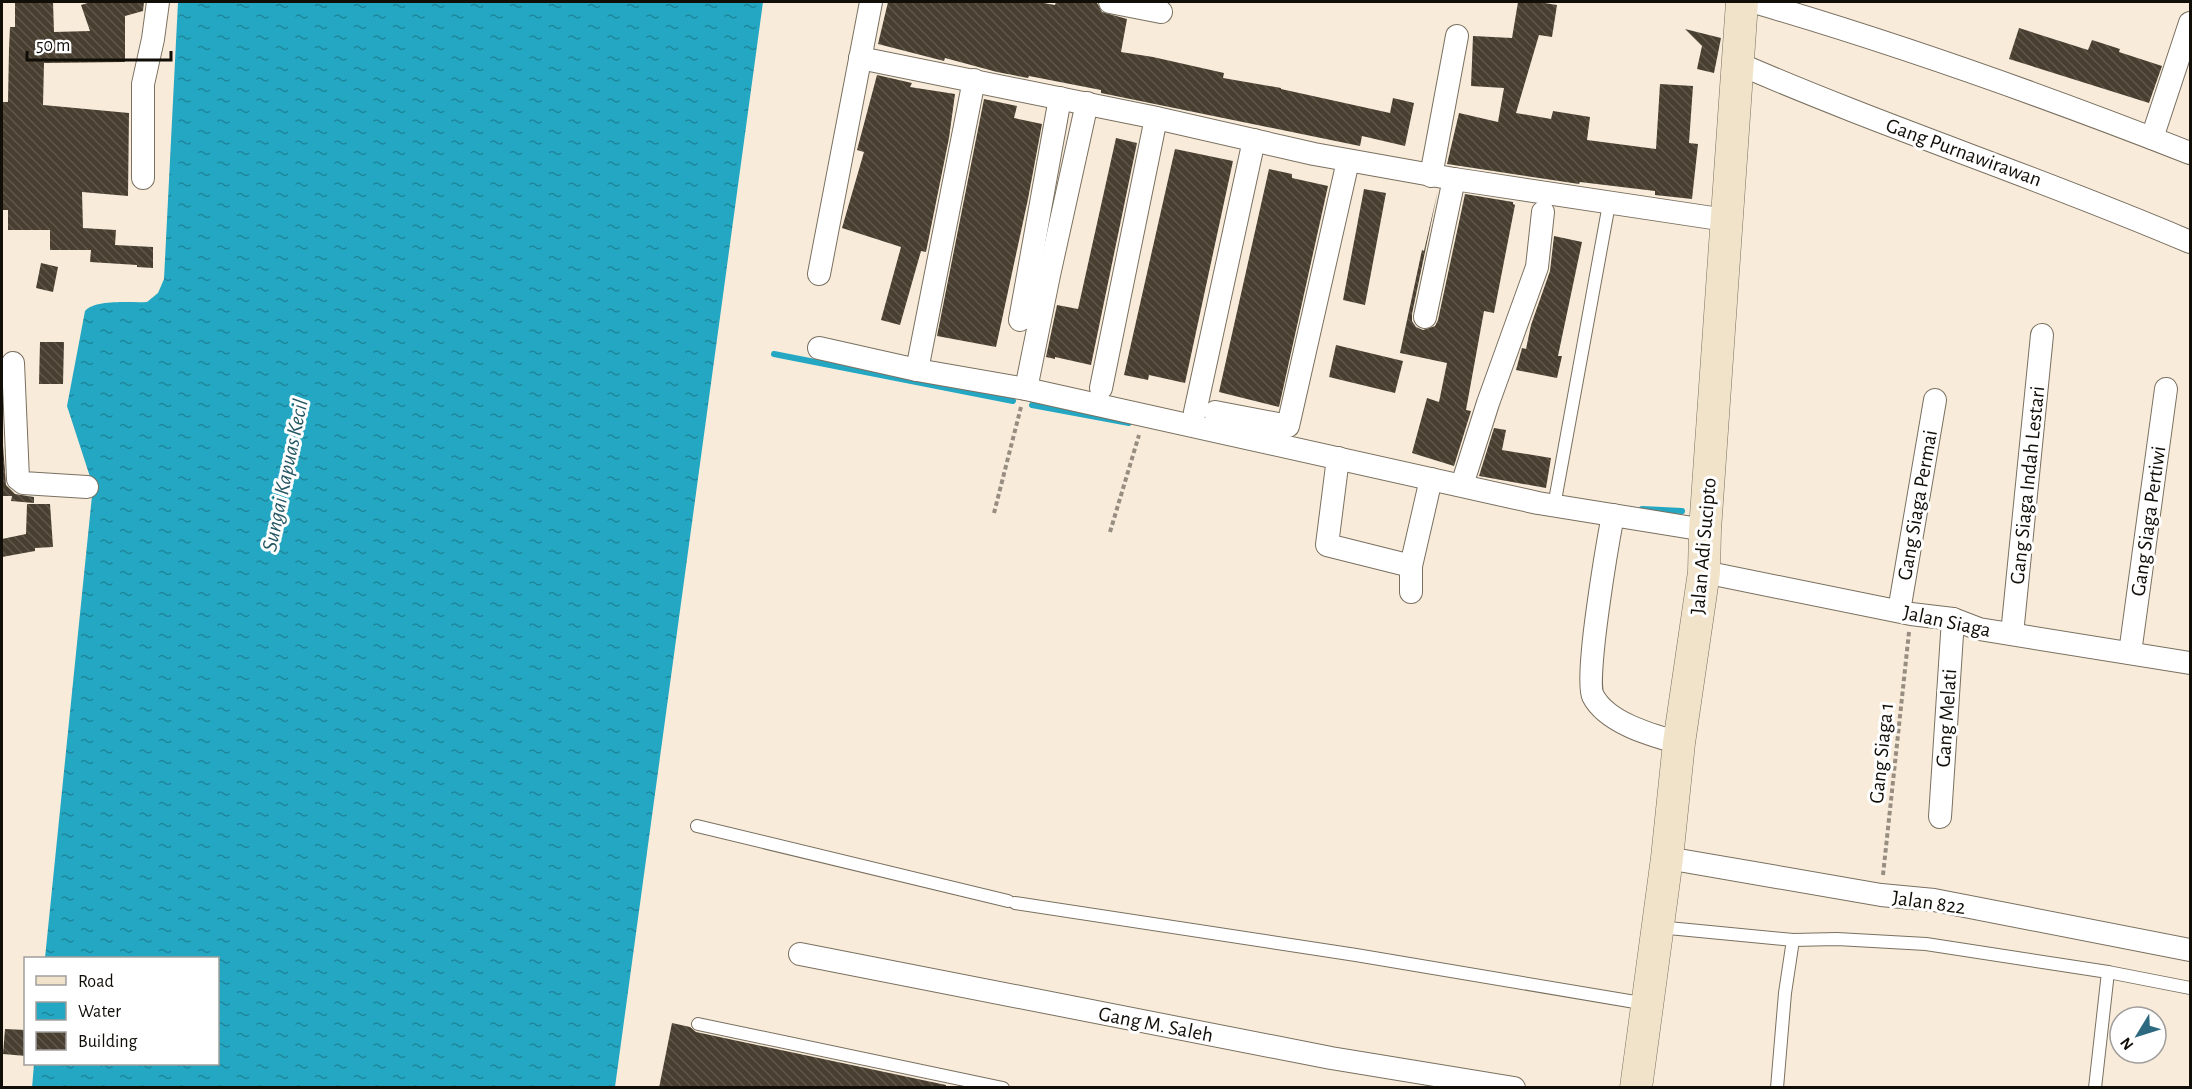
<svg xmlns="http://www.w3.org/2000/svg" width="2192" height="1089" font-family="'Alegreya Sans',sans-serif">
  <defs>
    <pattern id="water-ripples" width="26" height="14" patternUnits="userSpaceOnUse" patternTransform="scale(1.5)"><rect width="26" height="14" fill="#23a7c2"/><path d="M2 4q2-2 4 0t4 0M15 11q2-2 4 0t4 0" fill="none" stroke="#1d869c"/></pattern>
    <pattern id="building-back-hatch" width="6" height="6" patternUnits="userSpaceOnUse" patternTransform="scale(1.5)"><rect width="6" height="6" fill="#493f31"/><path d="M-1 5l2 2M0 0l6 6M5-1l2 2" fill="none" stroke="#5f574b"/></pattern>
  </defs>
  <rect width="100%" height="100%" fill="#f8ebda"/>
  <path fill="url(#water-ripples)" d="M178,2H763L615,1087L32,1088L34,1064H218V958H45L93,486L67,406L85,311C96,299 130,303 147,302L158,293L164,279Z"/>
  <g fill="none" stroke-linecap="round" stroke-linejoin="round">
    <g stroke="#23a7c2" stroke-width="6">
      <polyline points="774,354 1013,401"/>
      <polyline points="1032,405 1129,423"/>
      <polyline points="1642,509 1682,511"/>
    </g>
  </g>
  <g fill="url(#building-back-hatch)">
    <polygon points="15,2 53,2 54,32 90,31 81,5 91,2 144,2 143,11 125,16 125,62 44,63 43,105 129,113 128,196 82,192 83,228 116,230 115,245 153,247 153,268 137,267 137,265 90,262 91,250 50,250 50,230 8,230 8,210 2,210 2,102 8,102 9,49 10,27 15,27"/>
    <polygon points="888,2 1038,2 1055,5 1056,2 1097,3 1102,12 1127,19 1121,52 1153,57 1224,73 1223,78 1281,88 1281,89 1390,113 1393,98 1414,103 1405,146 1362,136 1360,146 1101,93 1101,90 1029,76 1028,78 997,72 945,58 944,61 878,44"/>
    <polygon points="1518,2 1538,2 1557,5 1552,37 1539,35 1516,113 1551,119 1553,111 1590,117 1587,140 1656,149 1660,84 1693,86 1689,143 1698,144 1692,199 1655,195 1655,191 1580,182 1579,184 1447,164 1459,113 1498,122 1504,88 1471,86 1473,36 1512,38"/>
    <polygon points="2019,28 2088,50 2092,40 2120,49 2119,52 2162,66 2149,103 2009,59"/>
    <polygon points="1685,29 1721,38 1714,73 1697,69 1702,46"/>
    <polygon points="877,75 912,83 910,87 955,94 949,138 926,252 921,251 900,325 881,320 901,247 842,228 864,152 857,150"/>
    <polygon points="984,99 1017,106 1014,118 1042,124 1028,199 996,347 937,336"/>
    <polygon points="1116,138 1137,143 1091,365 1055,357 1055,359 1046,357 1057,305 1078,309"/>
    <polygon points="1175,149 1233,161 1185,383 1149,375 1148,380 1124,375"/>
    <polygon points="1269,169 1292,174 1292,178 1328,186 1279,407 1219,392"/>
    <polygon points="1364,189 1386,193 1365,305 1343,300"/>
    <polygon points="1438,190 1412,314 1412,321 1416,327 1423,330 1435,326 1438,320 1465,194 1513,202 1513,204 1515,205 1494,313 1484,311 1466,410 1471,411 1454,466 1412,453 1427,398 1439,402 1447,363 1400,353 1422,250 1424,251"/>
    <polygon points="1554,236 1582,242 1558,356 1562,356 1557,378 1516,370 1522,348 1526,349 1531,325 1550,271"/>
    <polygon points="41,263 58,267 53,292 36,288"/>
    <polygon points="40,342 64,342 63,384 39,384"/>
    <polygon points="1336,345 1403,361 1395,393 1329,377"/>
    <polygon points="1494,428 1506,430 1502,450 1551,458 1546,488 1479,476"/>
    <polygon points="2,432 6,485 15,494 34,497 34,503 11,501 12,496 2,496"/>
    <polygon points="27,504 50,504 53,547 35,548 35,551 2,557 2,539 26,534"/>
    <polygon points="672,1023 690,1027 696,1032 946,1085 946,1088 659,1088"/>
    <polygon points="5,1029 26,1030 26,1056 3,1054"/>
  </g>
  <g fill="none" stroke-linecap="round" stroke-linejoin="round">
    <g stroke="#7a7060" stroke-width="14">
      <g id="service">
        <polyline points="1554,506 1609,204"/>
        <polyline points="697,826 1008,901"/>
        <polyline points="1015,903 1356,955 1647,1004"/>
        <polyline points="1658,927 1793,940 1785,993 1777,1088"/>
        <polyline points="1793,940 1837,939 1926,944 2108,972 2190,988"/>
        <polyline points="698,1024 1003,1088"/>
        <polyline points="2095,1088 2108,972"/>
      </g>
    </g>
    <g stroke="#7a7060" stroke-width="24">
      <g id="minor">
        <polyline points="1110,2 1161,12"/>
        <path d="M1754,2C1902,45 2047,97 2190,153"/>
        <polyline points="860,58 1152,117 1314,154 1454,179 1726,220"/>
        <path d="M1737,63C1886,128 2041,178 2190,242"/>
        <polyline points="2152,138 2190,23"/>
        <polyline points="1431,176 1457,36"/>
        <polyline points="143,178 143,84 153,39 158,2"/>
        <polyline points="819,274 871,2"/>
        <polyline points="1425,317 1454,179"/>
        <polyline points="1020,320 1060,98"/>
        <polyline points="819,348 917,370 1026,389 1538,503 1705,530"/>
        <polyline points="13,363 18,479 23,483 87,487"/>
        <polyline points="917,370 974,80"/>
        <polyline points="1101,388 1156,118"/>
        <polyline points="1026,389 1049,275 1087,103"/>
        <polyline points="1195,412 1254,140"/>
        <polyline points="1215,412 1288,426 1348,161"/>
        <polyline points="1338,458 1327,545 1411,566 1431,479"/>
        <polyline points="1462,485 1488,403 1537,267 1543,212"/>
        <path d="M1613,515C1608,541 1584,680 1593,696C1607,723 1651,735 1679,743"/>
        <polyline points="1704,572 1911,614 1953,619 1979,629 2190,663"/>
        <polyline points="1411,592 1411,566"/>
        <polyline points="1899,611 1935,400"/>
        <polyline points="2012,634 2042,335"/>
        <polyline points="2130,653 2166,389"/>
        <polyline points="1940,817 1953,619"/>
        <polyline points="1667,858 1881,895 1934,900 2190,950"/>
        <polyline points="800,954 1331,1058 1514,1088"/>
      </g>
    </g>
    <g stroke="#7a7060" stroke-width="33">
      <polyline id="secondary" points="1636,1088 1667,858 1679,743 1704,572 1705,530 1742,2"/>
    </g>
    <g stroke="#978e81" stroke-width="4" stroke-dasharray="4.5 3" stroke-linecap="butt">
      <polyline points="994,513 1021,407"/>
      <polyline points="1110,532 1139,435"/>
      <polyline points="1883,875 1909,632"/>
    </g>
    <use href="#service" stroke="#fff" stroke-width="12"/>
    <use href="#minor" stroke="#fff" stroke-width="22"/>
    <use href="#secondary" stroke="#f0e3c9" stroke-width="32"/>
  </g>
  <g text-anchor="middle" stroke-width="6" stroke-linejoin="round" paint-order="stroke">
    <g font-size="21" fill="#110d07" stroke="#fff">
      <text transform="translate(1964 152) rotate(20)" y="7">Gang Purnawirawan</text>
      <text transform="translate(2027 485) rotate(-84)" y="7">Gang Siaga Indah Lestari</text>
      <text transform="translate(1917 505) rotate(-80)" y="7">Gang Siaga Permai</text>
      <text transform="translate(2148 521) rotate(-82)" y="7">Gang Siaga Pertiwi</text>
      <text transform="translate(1703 546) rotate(-85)" y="7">Jalan Adi Sucipto</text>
      <text transform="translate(1947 621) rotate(12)" y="7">Jalan Siaga</text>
      <text transform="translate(1946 718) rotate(-86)" y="7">Gang Melati</text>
      <text transform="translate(1881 753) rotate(-84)" y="7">Gang Siaga 1</text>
      <text transform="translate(1929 902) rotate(8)" y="7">Jalan 822</text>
      <text transform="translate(1156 1024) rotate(11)" y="7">Gang M. Saleh</text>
    </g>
    <g font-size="22" font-style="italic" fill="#265864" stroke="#fff">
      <text transform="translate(284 475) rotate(-78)" y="8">Sungai Kapuas Kecil</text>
    </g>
  </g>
  <rect width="2192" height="1089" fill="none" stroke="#110d07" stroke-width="6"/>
  <rect x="24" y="957" width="195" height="108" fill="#ffffff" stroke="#a09e9c" stroke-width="1.5"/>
  <rect x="36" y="976" width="30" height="9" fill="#f0e3c9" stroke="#a09e9c" stroke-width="1.5"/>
  <text x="78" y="987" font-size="18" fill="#110d07">Road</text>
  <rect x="36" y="1002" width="30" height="18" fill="url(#water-ripples)" stroke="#a09e9c" stroke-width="1.5"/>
  <text x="78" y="1017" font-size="18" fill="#110d07">Water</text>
  <rect x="36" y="1032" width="30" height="18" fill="url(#building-back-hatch)" stroke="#a09e9c" stroke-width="1.5"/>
  <text x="78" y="1047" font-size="18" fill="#110d07">Building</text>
  <g transform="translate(2138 1035) rotate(232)"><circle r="28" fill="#ffffff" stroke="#a09e9c" stroke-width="1.5"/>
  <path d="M0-4.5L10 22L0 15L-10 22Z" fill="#2d6a81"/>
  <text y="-9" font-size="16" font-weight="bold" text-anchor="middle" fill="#110d07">N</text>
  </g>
  <path d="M27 51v9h144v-9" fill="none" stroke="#110d07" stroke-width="3"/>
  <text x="36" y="51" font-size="18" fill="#110d07" stroke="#ffffff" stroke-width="4.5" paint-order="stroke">50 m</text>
</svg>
